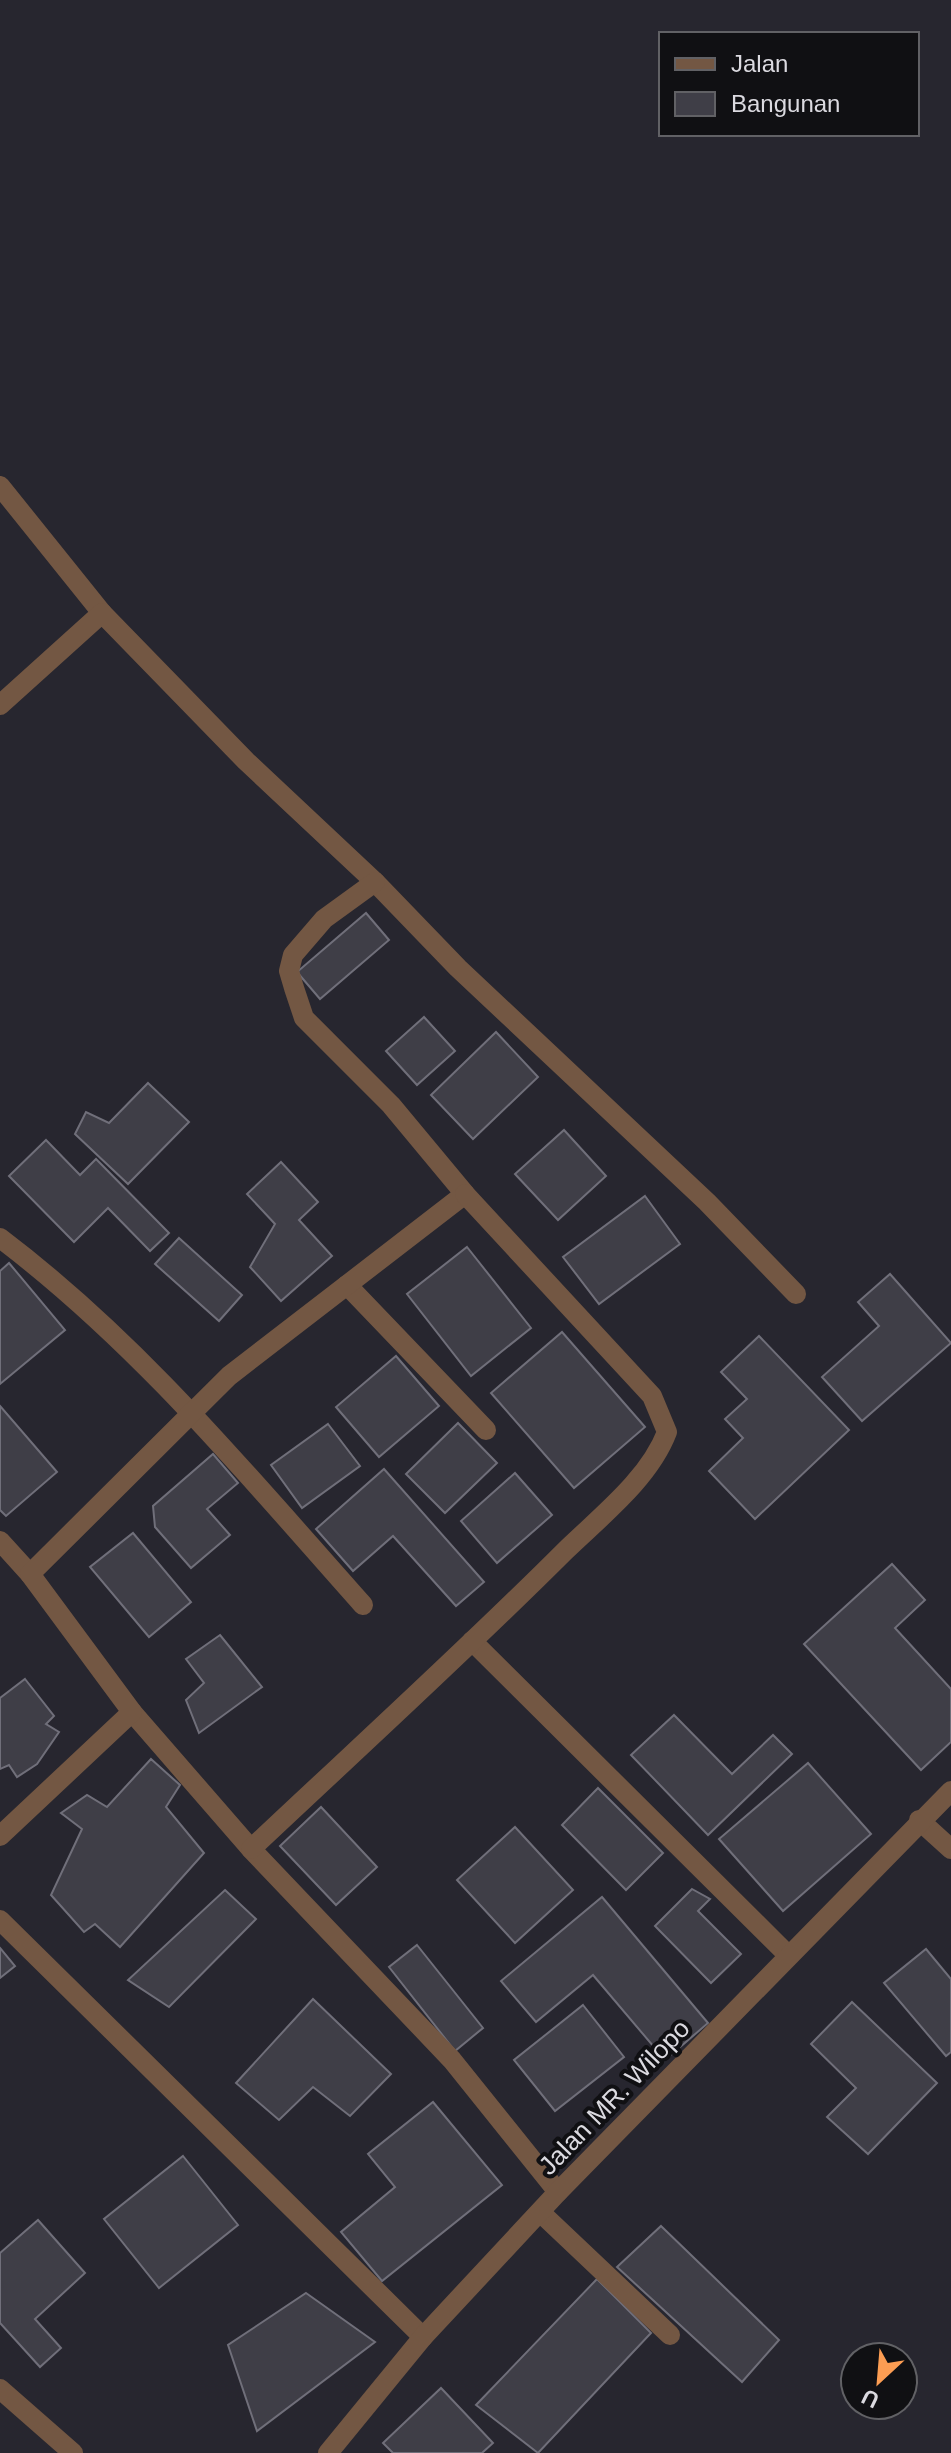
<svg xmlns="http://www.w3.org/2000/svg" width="951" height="2453" font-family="Arial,sans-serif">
  <rect width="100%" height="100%" fill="#27262f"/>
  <g fill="#3f3e47" stroke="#706f7a" stroke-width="2">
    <polygon points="366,913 389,940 320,999 297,972"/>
    <polygon points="424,1017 455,1051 417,1085 386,1051"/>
    <polygon points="496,1032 538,1077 473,1139 431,1095"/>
    <polygon points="148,1083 189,1122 128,1184 75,1134 86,1112 109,1123"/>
    <polygon points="564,1130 606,1176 558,1220 515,1174"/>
    <polygon points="46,1140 80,1175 96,1159 169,1233 150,1251 108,1208 74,1242 9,1176"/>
    <polygon points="281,1162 318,1202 299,1220 332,1256 281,1301 250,1267 275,1224 247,1194"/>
    <polygon points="645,1196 680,1244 599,1304 563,1257"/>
    <polygon points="179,1238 242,1295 219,1321 155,1264"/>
    <polygon points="467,1247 531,1328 471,1376 407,1294"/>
    <polygon points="9,1263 65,1330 0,1384 0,1271"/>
    <polygon points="890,1274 951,1343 862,1421 822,1377 879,1326 858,1302"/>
    <polygon points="562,1332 645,1427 574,1488 491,1393"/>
    <polygon points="759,1336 849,1430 755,1519 709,1471 743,1438 725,1419 747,1399 721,1372"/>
    <polygon points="396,1356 439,1406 379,1457 336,1407"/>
    <polygon points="0,1406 57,1472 6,1516 0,1510"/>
    <polygon points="458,1423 497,1463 445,1513 406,1474"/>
    <polygon points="328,1424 360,1466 302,1508 271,1465"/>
    <polygon points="213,1454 238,1483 207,1509 230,1535 191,1568 155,1527 153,1506"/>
    <polygon points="384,1469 484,1582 456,1606 393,1536 353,1571 316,1529"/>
    <polygon points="515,1473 552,1515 497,1563 461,1521"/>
    <polygon points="133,1533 191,1602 149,1637 90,1567"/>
    <polygon points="892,1564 925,1600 895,1628 951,1689 951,1742 921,1770 804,1644"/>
    <polygon points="220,1635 262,1687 199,1733 186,1700 204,1683 186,1659"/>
    <polygon points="25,1679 54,1716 46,1724 59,1732 37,1764 17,1777 9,1765 0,1769 0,1698"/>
    <polygon points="674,1715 732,1774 773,1735 792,1754 708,1835 631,1755"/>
    <polygon points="151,1759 180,1785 166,1807 204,1853 120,1947 95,1924 84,1932 51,1895 82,1829 61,1813 87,1795 107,1807"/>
    <polygon points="808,1763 871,1834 783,1911 719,1839"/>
    <polygon points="598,1788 663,1853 626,1890 562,1825"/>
    <polygon points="321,1807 377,1867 336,1905 280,1846"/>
    <polygon points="515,1827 573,1890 515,1943 457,1880"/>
    <polygon points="692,1889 710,1899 698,1911 741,1954 711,1983 655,1926"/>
    <polygon points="225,1890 256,1919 169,2007 128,1980"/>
    <polygon points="602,1897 708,2023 665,2060 593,1975 536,2022 501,1981"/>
    <polygon points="417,1945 483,2028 455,2051 389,1967"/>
    <polygon points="0,1948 15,1966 0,1978"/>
    <polygon points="926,1949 951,1979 951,2052 946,2056 884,1983"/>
    <polygon points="313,1999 391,2074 350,2116 313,2087 279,2120 236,2083"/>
    <polygon points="852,2002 937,2083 868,2154 827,2117 856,2088 811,2044"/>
    <polygon points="583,2005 624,2057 555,2111 514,2060"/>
    <polygon points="433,2102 502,2185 382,2281 341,2232 395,2187 368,2154"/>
    <polygon points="183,2156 238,2225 159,2288 104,2219"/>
    <polygon points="38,2220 85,2273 35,2319 61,2348 40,2367 0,2323 0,2253"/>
    <polygon points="661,2226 779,2340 742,2382 617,2267"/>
    <polygon points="597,2279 651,2333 538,2453 476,2405"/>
    <polygon points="306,2293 375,2342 257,2431 228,2345"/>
    <polygon points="441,2388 493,2443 482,2453 393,2453 383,2443"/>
  </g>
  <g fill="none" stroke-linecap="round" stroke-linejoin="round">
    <polyline stroke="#735743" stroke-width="20" points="0,486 102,613"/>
    <g stroke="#735743" stroke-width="20">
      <polyline points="0,705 102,613 246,761 375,882 458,968 707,1202 796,1294"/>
      <path d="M0,1238C139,1343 248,1476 363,1605"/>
      <polyline points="347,1285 486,1430"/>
      <polyline points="0,1541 30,1574"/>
      <polyline points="472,1641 788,1955"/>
      <polyline points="132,1712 251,1849 452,2060 558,2192"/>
      <polyline points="919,1820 951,1849"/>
      <polyline points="0,1836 132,1712 30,1574 229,1376 465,1194 391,1105 304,1018 294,988 289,971 293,955 324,919 375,882"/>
      <path d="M251,1849C356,1750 463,1653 565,1551C601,1516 649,1479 667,1432L652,1396L465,1194"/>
      <polyline points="0,1920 423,2337"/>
      <polyline points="540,2212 670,2335"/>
      <polyline points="0,2389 73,2453"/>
      <polyline points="328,2453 423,2337 558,2192 951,1791"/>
    </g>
  </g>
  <g text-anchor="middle" stroke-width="8" stroke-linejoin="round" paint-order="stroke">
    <g font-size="26" fill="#dbdae0" stroke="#101013">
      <text transform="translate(614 2097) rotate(-46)" y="9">Jalan MR. Wilopo</text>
    </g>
  </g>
  <rect x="659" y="32" width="260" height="104" fill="#101013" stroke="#616165" stroke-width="2"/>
  <rect x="675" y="58" width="40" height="12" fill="#735743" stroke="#616165" stroke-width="2"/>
  <text x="731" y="72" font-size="24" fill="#dbdae0">Jalan</text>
  <rect x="675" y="92" width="40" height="24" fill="#3f3e47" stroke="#616165" stroke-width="2"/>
  <text x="731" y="112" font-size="24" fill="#dbdae0">Bangunan</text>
  <g transform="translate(879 2381) rotate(206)"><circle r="38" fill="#101013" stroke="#616165" stroke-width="2"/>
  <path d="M0-6L14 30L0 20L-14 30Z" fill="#fc9d53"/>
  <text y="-12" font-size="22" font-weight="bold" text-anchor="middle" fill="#dbdae0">U</text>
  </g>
</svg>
